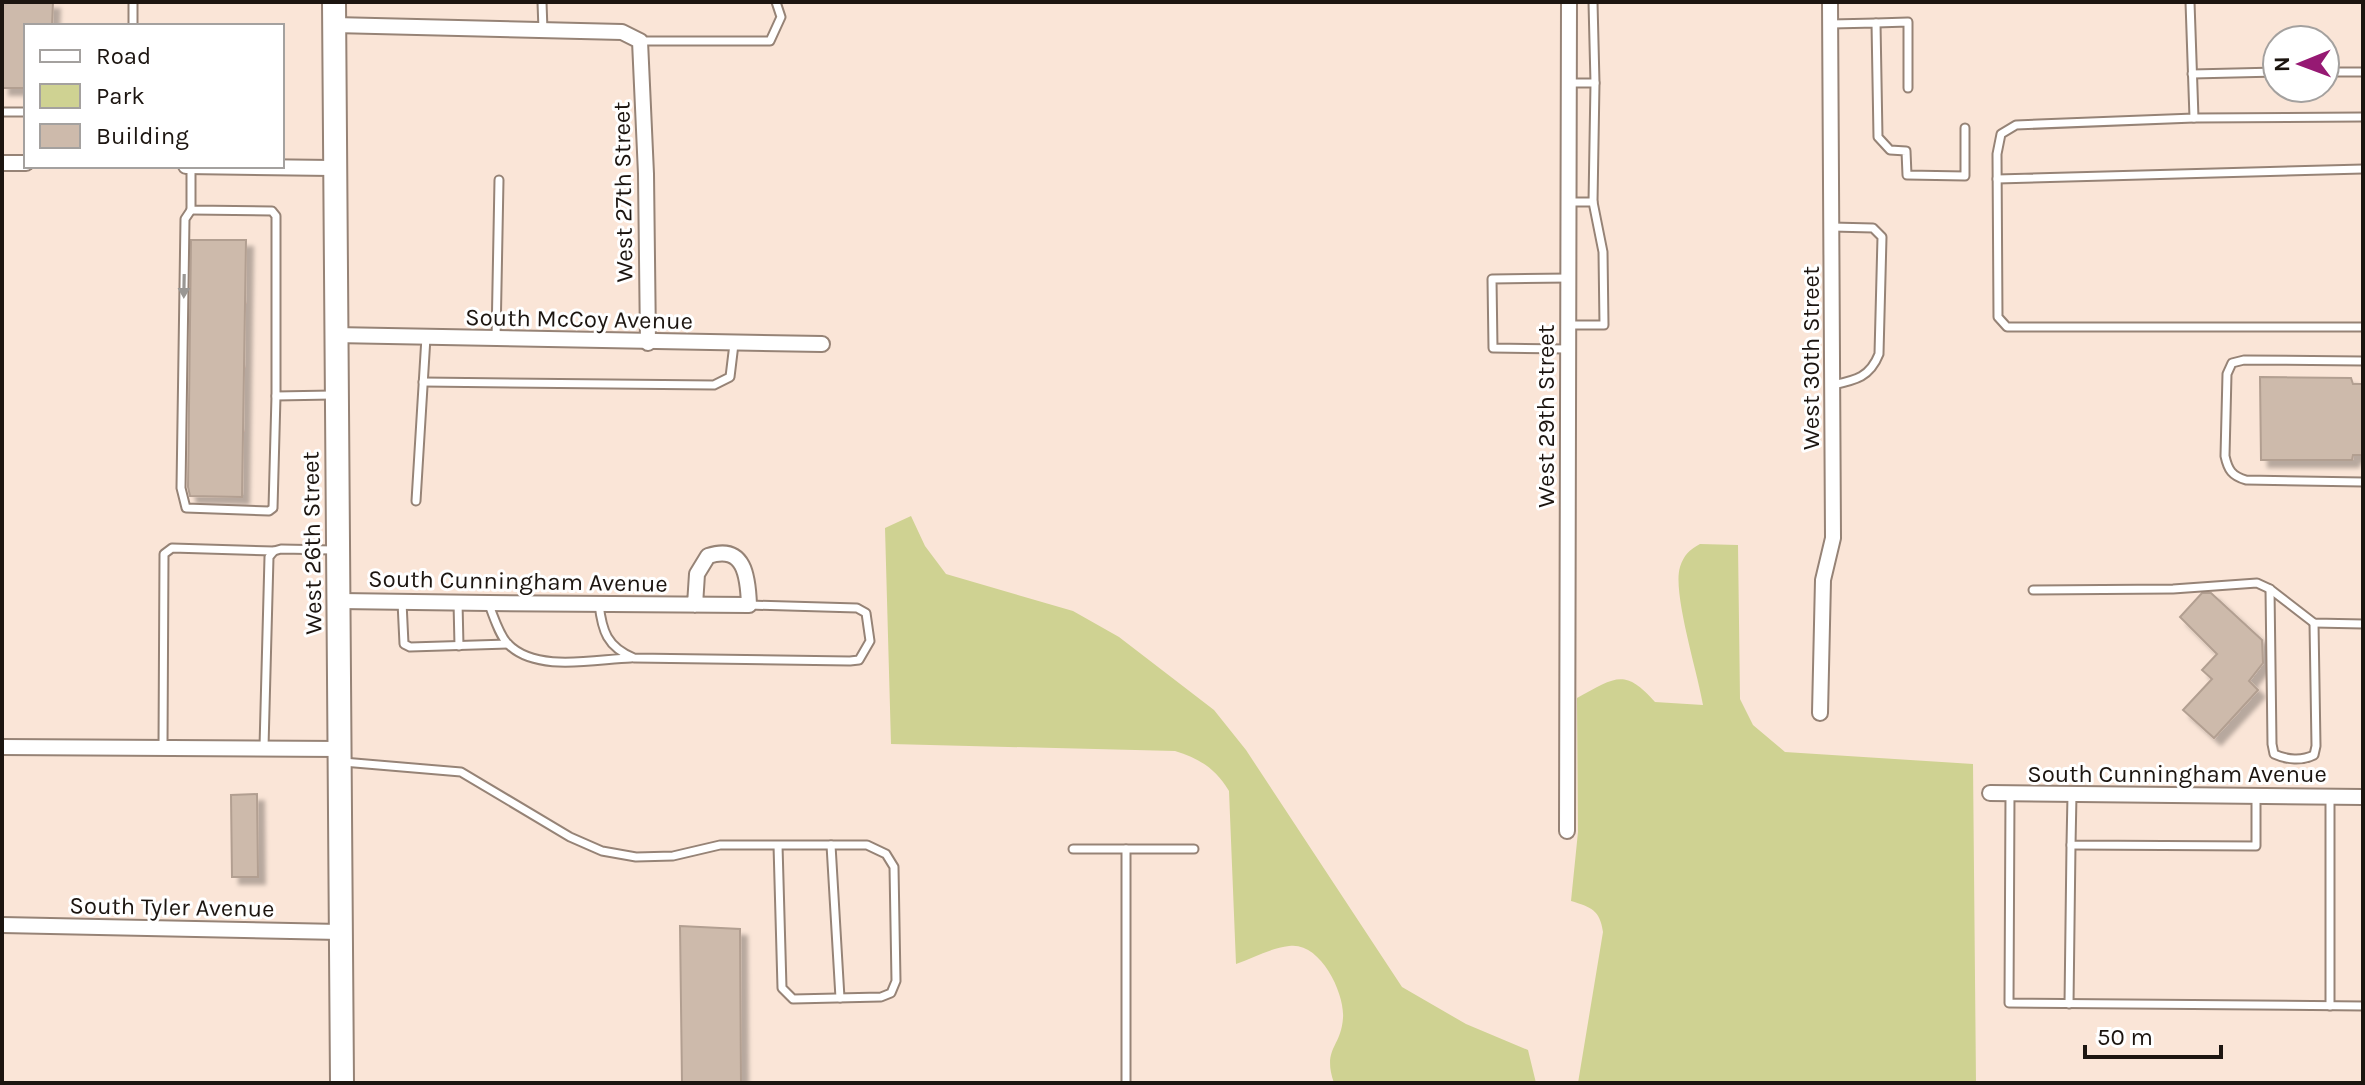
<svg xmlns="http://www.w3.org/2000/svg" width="2365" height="1085" font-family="Karla,sans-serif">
  <defs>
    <filter id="shadow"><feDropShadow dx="7" dy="7" stdDeviation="2" flood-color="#0004"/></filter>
  </defs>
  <rect width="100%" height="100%" fill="#fae5d7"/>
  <g fill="#cfd292">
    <path d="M911,516L925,546L946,574L1073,611L1119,637L1214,710L1246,750L1402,987L1466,1024L1528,1050L1536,1083H1334C1322,1048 1341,1048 1343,1018C1345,993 1320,941 1289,946C1271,948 1253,958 1236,964L1229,791C1215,768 1200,759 1175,751L891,744L885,528Z"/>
    <path d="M1700,544L1738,545L1740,699L1753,725L1785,752L1973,764L1976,1083H1578L1603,932C1600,910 1591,907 1571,901L1578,832L1577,698C1615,678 1624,667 1655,702L1703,705C1698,674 1672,592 1680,567C1684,555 1689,550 1700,544Z"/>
  </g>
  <g fill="#cdbaab" stroke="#b29f91" stroke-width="2" filter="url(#shadow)">
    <polygon points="2,2 53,2 52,26 26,26 26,88 2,88"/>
    <polygon points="191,240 246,240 242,497 190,496 188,487"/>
    <polygon points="2260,377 2351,378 2353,384 2363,384 2363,455 2353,455 2352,460 2261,460"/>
    <polygon points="2202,593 2211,593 2262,640 2263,663 2249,681 2258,690 2214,738 2183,710 2212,679 2202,670 2217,654 2180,617"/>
    <polygon points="257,794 258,877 232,877 231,795"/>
    <polygon points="680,926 740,929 741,1083 682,1083"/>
  </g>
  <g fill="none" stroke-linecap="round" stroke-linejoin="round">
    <g stroke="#968376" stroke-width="11">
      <g id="lane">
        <polyline points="542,2 543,30"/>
        <polyline points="1593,2 1595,83"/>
        <polyline points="2190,2 2194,118 2016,125 2001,134 1997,154 1998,317 2007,327 2363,327"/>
        <polyline points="1876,23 1908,22 1908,88"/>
        <polyline points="1831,24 1876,23 1878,137 1890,150 1906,151 1907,175 1965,176 1965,128"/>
        <polyline points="133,26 133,2"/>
        <polyline points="640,41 770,41 781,17 776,2"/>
        <polyline points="2325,72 2363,72"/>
        <polyline points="2192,74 2277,72"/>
        <polyline points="1569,83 1595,83 1593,202"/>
        <polyline points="2,112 26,112"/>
        <polyline points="2194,118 2363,117"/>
        <polyline points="191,166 191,210 272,211 276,216 276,396 332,395"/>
        <polyline points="1997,179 2363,169"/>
        <polyline points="191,210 185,219 181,488 186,508 269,511 273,508 276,396"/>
        <path d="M1832,227L1873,228L1882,237L1879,354C1870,377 1856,380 1833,385"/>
        <polyline points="1568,325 1604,325 1603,252 1593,202 1569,202"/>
        <polyline points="496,339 499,180"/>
        <polyline points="1568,349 1493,348 1492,279 1569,278"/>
        <path d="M2363,361L2244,360L2232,363L2227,374L2225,456C2228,470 2232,476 2246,480L2363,482"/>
        <polyline points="423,382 714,385 730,377 734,344"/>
        <polyline points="416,501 426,337"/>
        <path d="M2270,589L2272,744L2274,754C2287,760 2302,761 2314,755L2316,746L2314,623"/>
        <polyline points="2033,590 2173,589 2257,583 2270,589 2314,623 2363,624"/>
        <polyline points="402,602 404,644 410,647 508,644"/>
        <polyline points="458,602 459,646"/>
        <path d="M599,604C602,631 607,647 634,658L850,661L859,660L870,641L866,613L857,608L749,605"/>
        <path d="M489,605C494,617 499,635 508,644C536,673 596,659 631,658"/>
        <polyline points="163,745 164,554 172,548 274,551"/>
        <polyline points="264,747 269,557 274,551 281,549 333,550"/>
        <polyline points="343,762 461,772 570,837 602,851 636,857 673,856 720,845 867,845 886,854 894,867 896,981 891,993 881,997 793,999 782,988 778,845"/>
        <polyline points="2010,794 2009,1003 2363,1006"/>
        <polyline points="2072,795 2071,845 2256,846 2256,796"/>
        <polyline points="2330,797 2330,1006"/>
        <polyline points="831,845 840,998"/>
        <polyline points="1073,849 1194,849"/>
        <polyline points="1126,849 1126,1083"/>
        <polyline points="2069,1004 2071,845"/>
      </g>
    </g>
    <g stroke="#968376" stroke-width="18">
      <g id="street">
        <polyline points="334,25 622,32 640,41 646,174 648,343"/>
        <polyline points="2,163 26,163"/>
        <polyline points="186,166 332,168"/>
        <polyline points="334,335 822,344"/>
        <path d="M340,601L488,603L749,605C748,577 745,544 708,556L697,574L695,605"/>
        <polyline points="1820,713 1823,580 1833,538 1830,2"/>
        <polyline points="2,747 341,749"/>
        <polyline points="1990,793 2363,797"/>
        <polyline points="1567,831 1569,2"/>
        <polyline points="2,925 340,932"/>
      </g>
    </g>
    <g stroke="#968376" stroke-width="26">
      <polyline id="secondary" points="334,2 342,1083"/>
    </g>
    <use href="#lane" stroke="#fff" stroke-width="7"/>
    <use href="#street" stroke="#fff" stroke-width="14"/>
    <use href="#secondary" stroke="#fff" stroke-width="22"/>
  </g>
  <defs><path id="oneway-solid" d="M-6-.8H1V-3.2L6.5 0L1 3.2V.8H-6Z" transform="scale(2)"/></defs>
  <use fill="#999693" href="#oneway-solid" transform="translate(184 286) rotate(91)"/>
  <g text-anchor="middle" stroke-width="6" stroke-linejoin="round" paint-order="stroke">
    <g font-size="24" fill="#1c1510" stroke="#fff">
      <text transform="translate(623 192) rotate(-91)" y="8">West 27th Street</text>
      <text transform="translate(579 319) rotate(1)" y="8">South McCoy Avenue</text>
      <text transform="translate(1811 358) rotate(-90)" y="8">West 30th Street</text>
      <text transform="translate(1546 416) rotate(-90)" y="8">West 29th Street</text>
      <text transform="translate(312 543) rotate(-91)" y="8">West 26th Street</text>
      <text transform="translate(518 581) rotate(1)" y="8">South Cunningham Avenue</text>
      <text x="2177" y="782">South Cunningham Avenue</text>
      <text transform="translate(172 907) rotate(1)" y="8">South Tyler Avenue</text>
    </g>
  </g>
  <rect width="2365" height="1085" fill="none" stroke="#1c1510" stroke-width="8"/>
  <rect x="24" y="24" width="260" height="144" fill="#ffffff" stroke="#a4a19f" stroke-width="2"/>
  <rect x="40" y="50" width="40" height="12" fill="#ffffff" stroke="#a4a19f" stroke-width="2"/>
  <text x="96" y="64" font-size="24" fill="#1c1510">Road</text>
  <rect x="40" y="84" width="40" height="24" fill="#cfd292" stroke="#a4a19f" stroke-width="2"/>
  <text x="96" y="104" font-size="24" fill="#1c1510">Park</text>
  <rect x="40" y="124" width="40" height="24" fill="#cdbaab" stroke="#a4a19f" stroke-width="2"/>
  <text x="96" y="144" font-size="24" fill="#1c1510">Building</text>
  <g transform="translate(2301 64) rotate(269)"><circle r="38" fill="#ffffff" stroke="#a4a19f" stroke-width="2"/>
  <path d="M0-6L14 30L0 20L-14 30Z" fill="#961973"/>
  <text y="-12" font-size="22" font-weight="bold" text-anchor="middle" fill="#1c1510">N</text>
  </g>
  <path d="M2085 1045v12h136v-12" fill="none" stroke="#1c1510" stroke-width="4"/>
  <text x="2097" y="1045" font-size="24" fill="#1c1510" stroke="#ffffff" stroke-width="6" paint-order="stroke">50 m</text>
</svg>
